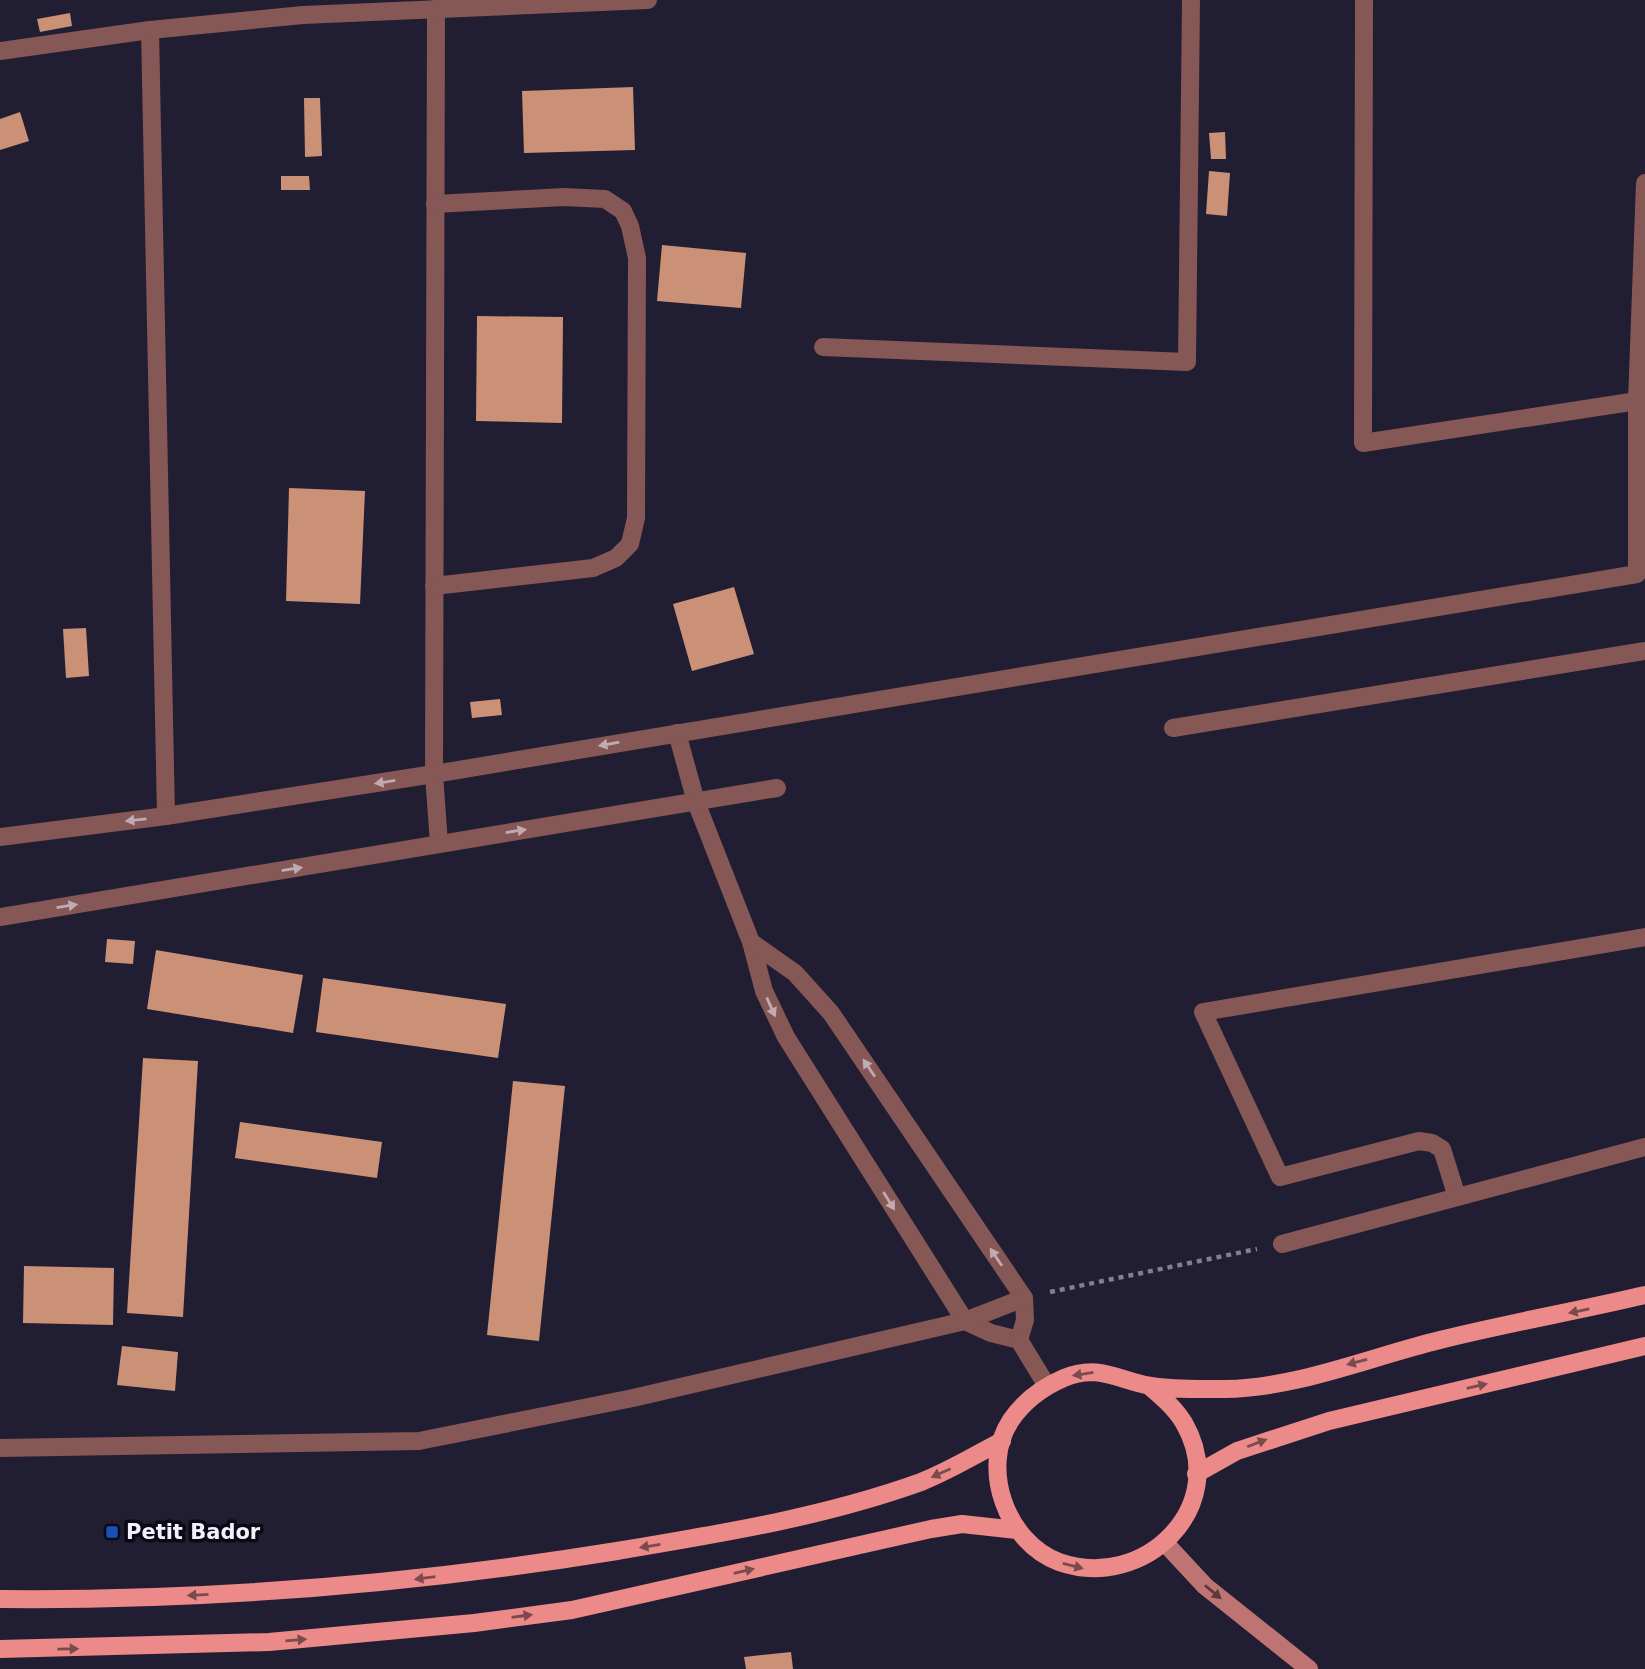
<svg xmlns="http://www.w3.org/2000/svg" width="1645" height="1669" font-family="'DejaVu Sans',sans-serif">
  <rect width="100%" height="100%" fill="#211d32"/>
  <g fill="#ca9176">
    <polygon points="70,13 72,26 40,32 37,19"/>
    <polygon points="633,87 635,150 524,153 522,91"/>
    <polygon points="304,98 320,98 322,156 305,157"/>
    <polygon points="20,112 29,141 0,150 0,119"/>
    <polygon points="1225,132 1226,159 1211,159 1209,133"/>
    <polygon points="1209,171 1230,173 1227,216 1206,214"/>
    <polygon points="281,176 309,176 310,190 281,190"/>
    <polygon points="662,245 746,253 741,308 657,301"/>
    <polygon points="477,316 563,317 562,423 476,421"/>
    <polygon points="289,488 365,491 360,604 286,601"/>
    <polygon points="734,587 754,654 692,671 673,604"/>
    <polygon points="86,628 89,676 66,678 63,629"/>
    <polygon points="500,699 502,715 472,718 470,702"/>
    <polygon points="107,939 135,941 133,964 105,962"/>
    <polygon points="156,950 303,975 293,1033 147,1009"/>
    <polygon points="323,978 506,1004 498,1058 316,1032"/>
    <polygon points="143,1058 198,1061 183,1317 127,1313"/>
    <polygon points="513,1081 565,1086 539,1341 487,1335"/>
    <polygon points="240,1122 382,1142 377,1178 235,1158"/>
    <polygon points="24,1266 114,1268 113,1325 23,1323"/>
    <polygon points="122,1346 178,1352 175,1391 117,1385"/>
    <polygon points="791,1652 793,1669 746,1669 744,1657"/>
  </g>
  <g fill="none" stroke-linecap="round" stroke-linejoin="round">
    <polyline stroke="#827f91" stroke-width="4.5" stroke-dasharray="5 5" stroke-linecap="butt" points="1050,1292 1257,1249"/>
    <g stroke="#855755" stroke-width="18">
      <polyline points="1364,0 1363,443 1637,401"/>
      <polyline points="436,8 434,774 439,844"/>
      <polyline points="150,30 166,816"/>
      <polyline points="0,51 150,30 303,15 648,0"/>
      <polyline points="823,347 1187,362 1191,0"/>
      <polyline points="434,586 593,568 616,558 630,544 636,518 637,258 630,226 623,211 605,199 564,197 435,204"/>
      <polyline points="1173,728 1645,651"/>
      <polyline points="677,733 696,802 751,942 764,991 786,1037 965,1321 991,1333 1019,1340"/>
      <polyline points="0,837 166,816 434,774 1637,574 1637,401 1645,183"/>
      <polyline points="0,917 777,788"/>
      <polyline points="751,942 795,973 831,1013 1024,1298 1025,1320 1019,1340"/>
      <polyline points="1457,1197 1442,1149 1432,1143 1419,1141 1280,1177 1203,1012 1645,937"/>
      <polyline points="1282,1244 1645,1147"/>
      <polyline points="1019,1340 1047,1386"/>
      <polyline points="0,1448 419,1441 633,1398 965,1321 1024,1298"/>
    </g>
    <polyline stroke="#be7472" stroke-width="18" points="1165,1543 1205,1586 1309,1669"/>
    <g stroke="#eb8a88" stroke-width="18">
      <path d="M1149,1386C1162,1397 1175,1408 1184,1423C1232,1506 1144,1592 1059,1562C1007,1543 979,1468 1011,1420C1024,1401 1043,1387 1064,1378C1099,1363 1119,1381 1151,1386C1175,1390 1201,1389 1225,1389C1297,1388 1370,1357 1440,1340C1508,1323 1577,1311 1645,1295"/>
      <polyline points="1196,1474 1237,1451 1329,1421 1645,1346"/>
      <path d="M0,1599C207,1601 413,1584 617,1551C719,1534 824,1517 921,1482C949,1471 975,1455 1002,1441"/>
      <polyline points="0,1649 269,1642 474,1623 572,1610 931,1529 962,1524 1017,1530"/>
    </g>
  </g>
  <defs><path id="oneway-solid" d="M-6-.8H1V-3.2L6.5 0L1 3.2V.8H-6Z" transform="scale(1.75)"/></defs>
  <g fill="#c1abb2">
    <use href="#oneway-solid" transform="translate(609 744) rotate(170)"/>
    <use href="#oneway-solid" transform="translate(385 782) rotate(171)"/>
    <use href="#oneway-solid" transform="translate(136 820) rotate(174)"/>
    <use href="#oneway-solid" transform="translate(516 831) rotate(-9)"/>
    <use href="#oneway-solid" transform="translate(292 869) rotate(-9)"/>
    <use href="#oneway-solid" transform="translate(67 906) rotate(-9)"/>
    <use href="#oneway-solid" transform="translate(771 1007) rotate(66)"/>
    <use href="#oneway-solid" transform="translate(869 1068) rotate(-124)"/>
    <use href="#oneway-solid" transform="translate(889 1201) rotate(58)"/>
    <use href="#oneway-solid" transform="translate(996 1257) rotate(-124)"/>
  </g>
  <g fill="#7b4a4d">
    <use href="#oneway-solid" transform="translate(1579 1311) rotate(168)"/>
    <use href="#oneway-solid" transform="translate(1357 1362) rotate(165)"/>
    <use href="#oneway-solid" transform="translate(1083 1374) rotate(171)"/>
    <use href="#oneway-solid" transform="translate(1477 1386) rotate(-13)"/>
    <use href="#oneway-solid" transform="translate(1257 1443) rotate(-21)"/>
    <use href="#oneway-solid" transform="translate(941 1473) rotate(156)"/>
    <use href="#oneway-solid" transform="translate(650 1546) rotate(171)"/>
    <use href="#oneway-solid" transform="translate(1073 1566) rotate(14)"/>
    <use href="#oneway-solid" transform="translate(744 1571) rotate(-13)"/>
    <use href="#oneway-solid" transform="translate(425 1578) rotate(173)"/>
    <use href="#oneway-solid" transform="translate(198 1595) rotate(177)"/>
    <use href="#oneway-solid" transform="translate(522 1616) rotate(-8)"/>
    <use href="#oneway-solid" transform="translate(296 1640) rotate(-5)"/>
    <use href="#oneway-solid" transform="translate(68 1649) rotate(-1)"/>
  </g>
  <use fill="#5c393d" href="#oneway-solid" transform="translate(1213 1592) rotate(40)"/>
  <rect fill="#1a4fb4" stroke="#0b0912" stroke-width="2.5" x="105" y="1525" width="14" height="14" rx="3.5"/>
  <g text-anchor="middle" stroke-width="7" stroke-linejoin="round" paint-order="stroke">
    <g font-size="21" font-weight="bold" fill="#f2f0fe" stroke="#0b0912" text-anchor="start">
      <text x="126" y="1539">Petit Bador</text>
    </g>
  </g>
</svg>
